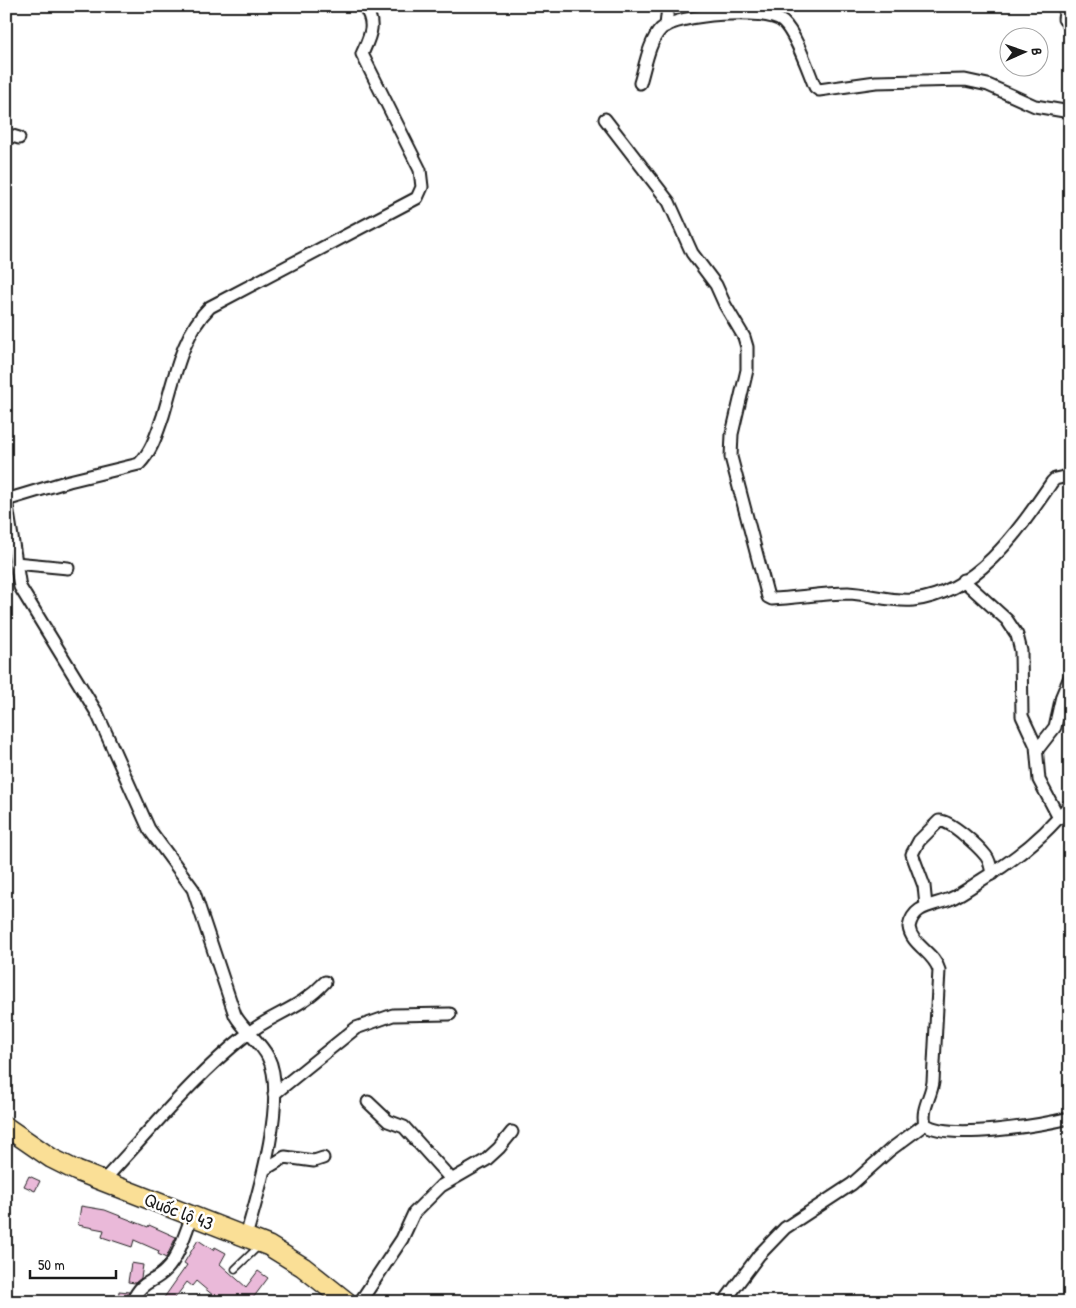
<svg xmlns="http://www.w3.org/2000/svg" width="1076" height="1308" font-family="'Patrick Hand',sans-serif">
  <rect width="100%" height="100%" fill="#fff"/>
  <filter id="ink" filterUnits="userSpaceOnUse"><feTurbulence type="fractalNoise" baseFrequency=".02" numOctaves="2"/><feDisplacementMap in="SourceGraphic" scale="10" xChannelSelector="R" yChannelSelector="G"/><feConvolveMatrix kernelMatrix="1 2 1 2 8 2 1 2 1" color-interpolation-filters="sRGB"/></filter>
  <g filter="url(#ink)">
    <g fill="#eab9d9" stroke="#1c1c1c">
      <polygon points="29,1176 40,1181 35,1191 24,1186"/>
      <polygon points="81,1206 105,1210 148,1227 149,1225 176,1237 166,1258 158,1254 159,1251 134,1240 132,1247 102,1237 104,1230 78,1225"/>
      <polygon points="198,1240 213,1250 215,1247 226,1253 220,1264 246,1287 258,1271 268,1278 250,1302 221,1302 196,1281 192,1286 187,1282 172,1302 161,1302 187,1265 184,1263"/>
      <polygon points="131,1263 143,1265 141,1278 135,1283 128,1282"/>
      <polygon points="119,1291 129,1292 125,1302 118,1302"/>
    </g>
    <g fill="none" stroke-linecap="round" stroke-linejoin="round">
      <g stroke="#1c1c1c" stroke-width="9">
        <g id="service">
          <polyline points="235,1269 259,1246"/>
          <polyline points="461,1302 462,1301"/>
        </g>
      </g>
      <g stroke="#1c1c1c" stroke-width="15">
        <g id="minor">
          <polyline points="1066,6 1064,19 1070,26"/>
          <polyline points="666,26 668,6"/>
          <path d="M640,83C645,67 649,41 661,29C677,14 766,7 783,22C796,34 808,70 815,87L819,90L876,82L965,80L988,85L1035,106L1070,112"/>
          <path d="M605,119L669,202L692,253L716,285L725,305L744,337L747,347V370L732,434L731,457L768,597L772,599C797,598 823,593 848,593C869,594 892,602 913,600C977,593 1019,530 1052,482L1055,479L1068,476"/>
          <polyline points="6,134 19,138"/>
          <path d="M6,500L20,587L97,713L149,829L193,889L235,1015C244,1031 260,1041 268,1057C288,1096 258,1195 246,1236"/>
          <path d="M6,500L69,481L139,464C152,451 157,433 163,416C174,380 182,334 210,307L417,198L422,187L420,170L362,54C370,36 377,24 364,6"/>
          <polyline points="15,563 68,568"/>
          <polyline points="963,580 1007,620 1017,635 1021,651 1022,716 1036,746 1039,780 1059,818"/>
          <polyline points="1037,750 1055,727 1062,696 1070,677"/>
          <path d="M1070,804C1046,835 1016,859 983,879C972,886 962,894 950,899C932,906 913,905 909,927C911,945 934,952 939,970L933,1082C931,1097 921,1109 925,1124C948,1141 1041,1125 1070,1118"/>
          <path d="M926,906L924,886L912,854L919,841L939,821C949,819 979,847 986,856C990,861 991,868 992,874"/>
          <polyline points="274,1094 356,1028 393,1015 450,1014"/>
          <polyline points="368,1102 388,1121 404,1127 451,1179"/>
          <polyline points="265,1169 285,1157 314,1161 323,1158"/>
          <path d="M103,1181C149,1132 193,1077 246,1035C273,1013 299,1010 325,982"/>
          <path d="M132,1302C143,1278 152,1285 166,1270C179,1257 185,1233 192,1216"/>
          <polyline points="360,1302 402,1239 414,1213 441,1186 486,1160 499,1148 512,1132"/>
          <polyline points="724,1302 759,1255 785,1228 852,1184 890,1150 925,1124"/>
        </g>
      </g>
      <g stroke="#1c1c1c" stroke-width="22">
        <polyline id="trunk" points="6,1127 51,1158 77,1171 269,1246 303,1267 347,1302"/>
      </g>
      <use href="#service" stroke="#fff" stroke-width="5.5"/>
      <use href="#minor" stroke="#fff" stroke-width="11"/>
      <use href="#trunk" stroke="#fadf96" stroke-width="19"/>
    </g>
  </g>
  <g text-anchor="middle" stroke-width="5" stroke-linejoin="round" paint-order="stroke">
    <g font-size="19" fill="#1c1c1c" stroke="#fff">
      <text transform="translate(179 1211) rotate(21)" y="7">Quốc lộ 43</text>
    </g>
  </g>
  <rect width="1076" height="1308" fill="none" stroke="#fff" stroke-width="25"/>
  <rect x="12" y="12" width="1051" height="1283" fill="none" stroke="#1c1c1c" stroke-width="2" filter="url(#ink)"/>
  <g transform="translate(1024 52) rotate(88)"><circle r="24" fill="#ffffff" stroke="#a4a4a4"/>
  <path d="M0-4L9 19L0 12L-9 19Z" fill="#1c1c1c"/>
  <text y="-8" font-size="14" font-weight="bold" text-anchor="middle" fill="#1c1c1c">B</text>
  </g>
  <path d="M30 1270v8h86v-8" fill="none" stroke="#1c1c1c" stroke-width="2.5"/>
  <text x="38" y="1270" font-size="15" fill="#1c1c1c" stroke="#ffffff" stroke-width="4" paint-order="stroke">50 m</text>
</svg>
